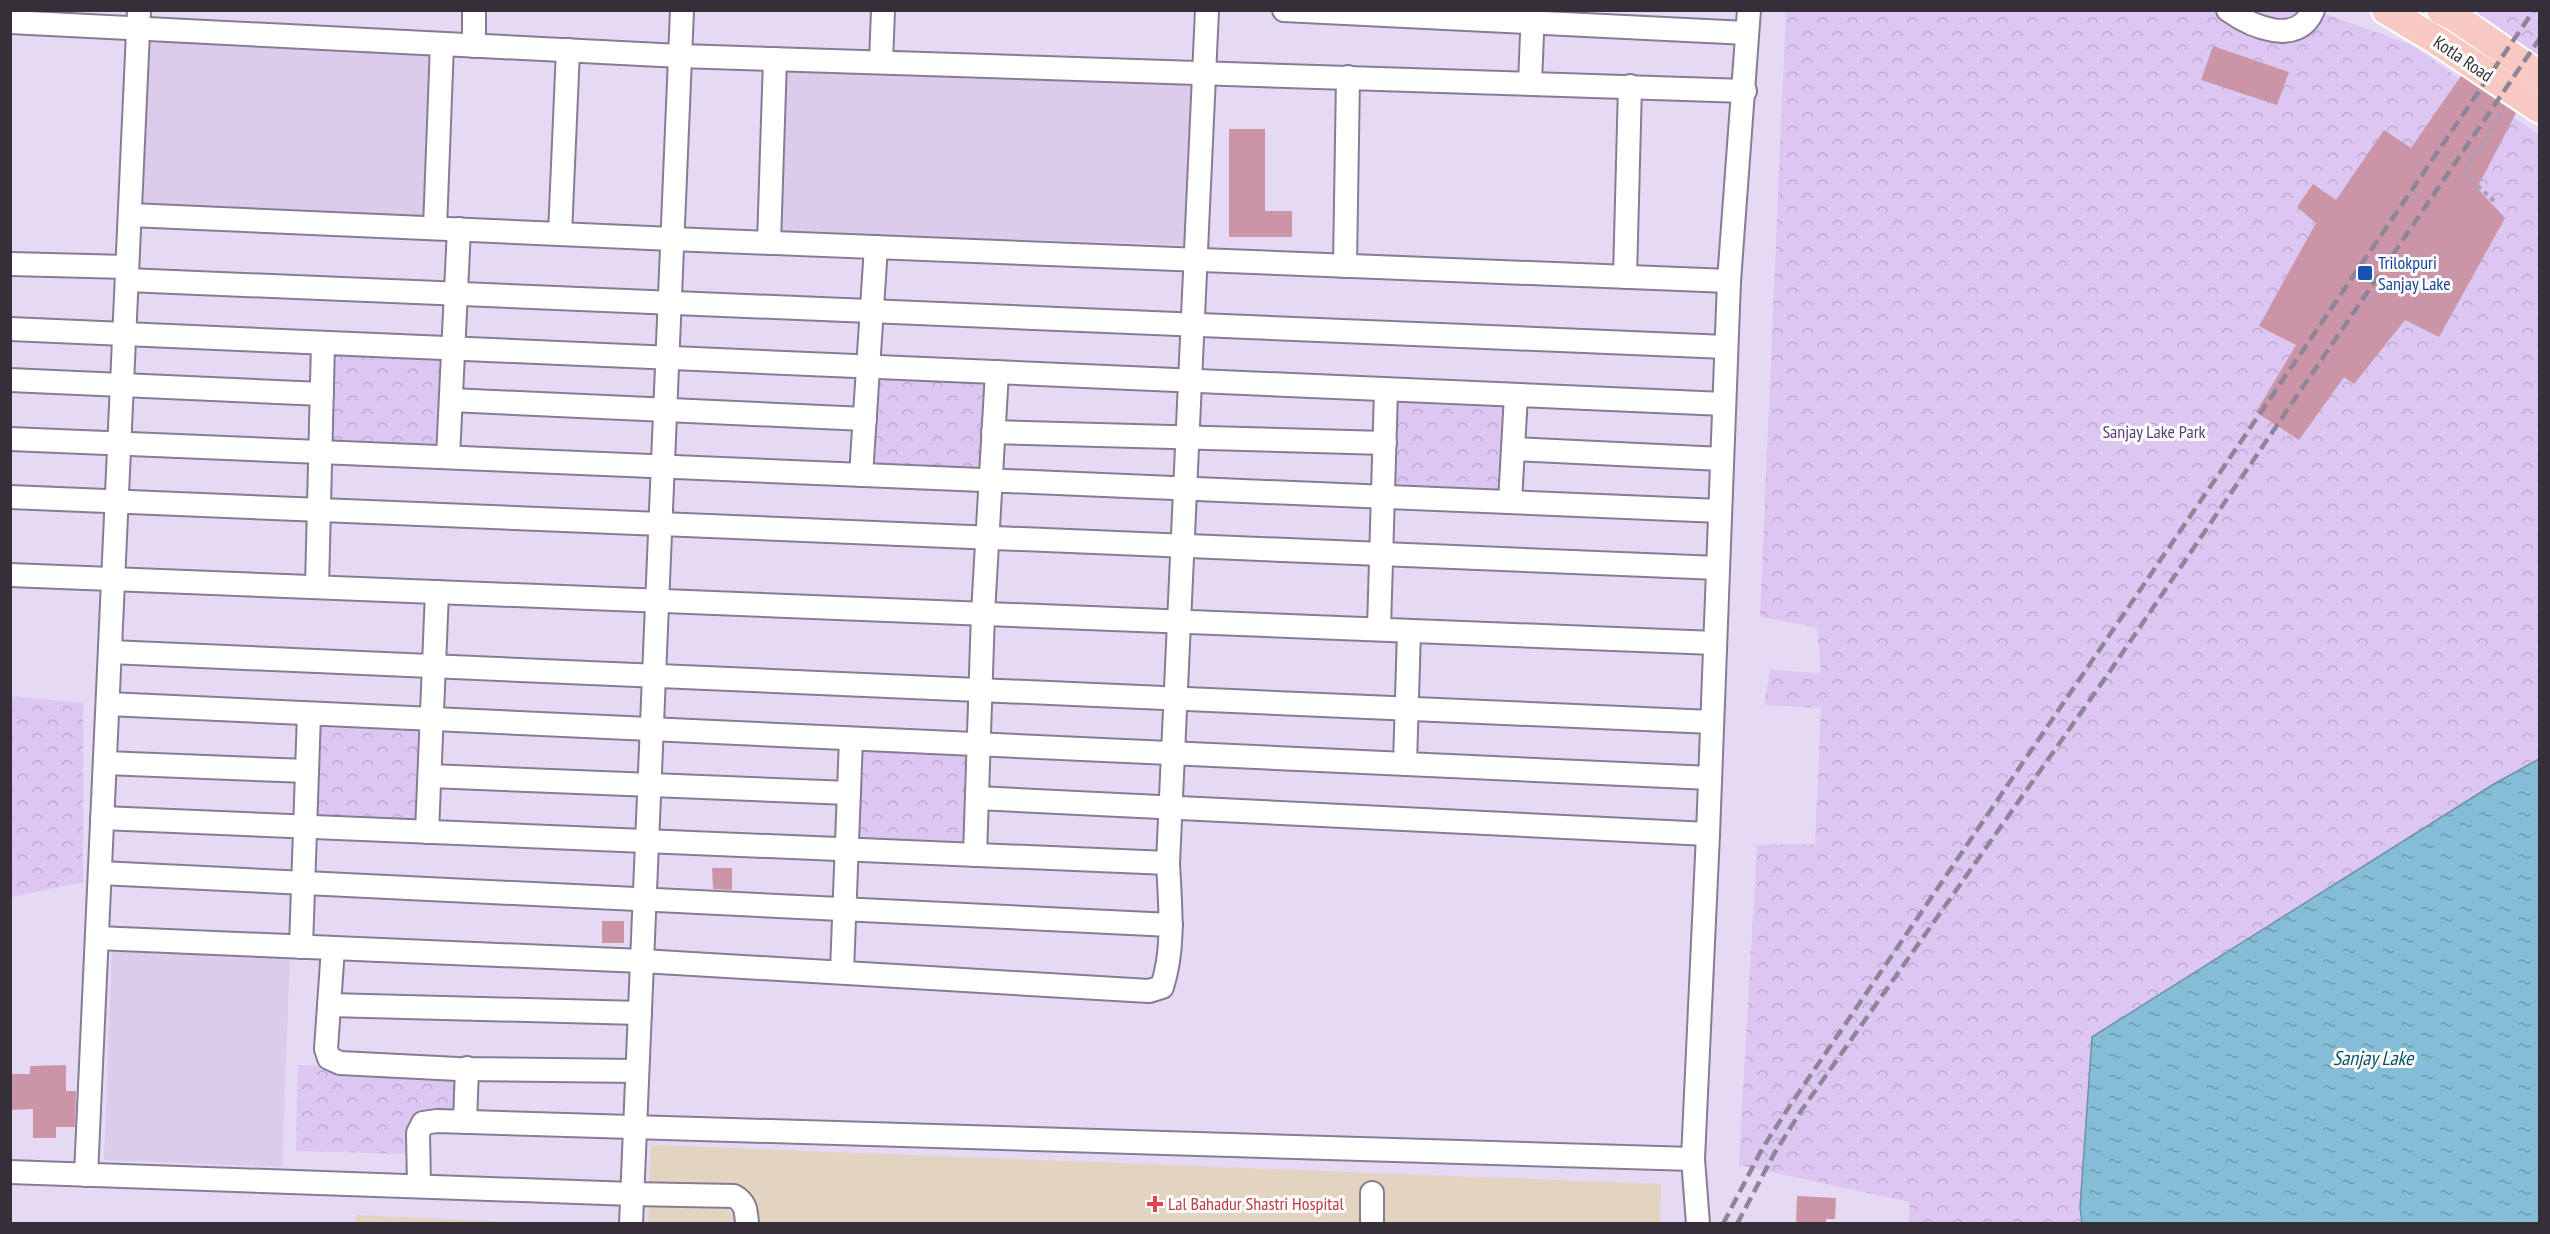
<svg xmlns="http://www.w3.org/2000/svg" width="2550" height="1234" font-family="'PT Sans Narrow',sans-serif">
  <defs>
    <pattern id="park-crowns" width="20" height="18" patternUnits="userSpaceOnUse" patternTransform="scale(1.5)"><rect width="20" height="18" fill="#dcc6f2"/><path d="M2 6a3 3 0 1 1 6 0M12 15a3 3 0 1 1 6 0" fill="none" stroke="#bdaad0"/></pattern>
    <pattern id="water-ripples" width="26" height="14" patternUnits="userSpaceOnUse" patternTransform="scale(1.5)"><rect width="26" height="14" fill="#85bdd6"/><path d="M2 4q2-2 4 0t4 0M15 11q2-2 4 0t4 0" fill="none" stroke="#6e9aaf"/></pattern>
  </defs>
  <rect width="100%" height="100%" fill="#e6d9f4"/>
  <g fill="#dcccec">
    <polygon points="150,40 433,52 426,218 143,205"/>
    <polygon points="785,68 1191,81 1186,245 781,232"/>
    <polygon points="112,948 290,955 282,1167 104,1160"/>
  </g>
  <g fill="#e3d3c1">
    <polygon points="651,1145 1661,1184 1660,1224 648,1224"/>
    <polygon points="356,1215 532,1223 355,1224"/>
  </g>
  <g fill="url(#park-crowns)">
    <polygon points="1786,11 2317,11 2412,45 2539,135 2539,1223 1909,1223 1910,1202 1739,1165 1757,845 1815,844 1821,708 1764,705 1770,670 1821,673 1817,627 1760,617"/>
    <polygon points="2465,11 2539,11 2539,64"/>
    <polygon points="330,346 447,352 442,454 327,449"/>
    <polygon points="873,374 988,380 984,476 868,471"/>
    <polygon points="1394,392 1510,398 1506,500 1391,495"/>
    <polygon points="10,696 83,703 83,882 11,897"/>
    <polygon points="314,719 427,724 422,825 309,820"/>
    <polygon points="857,744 974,749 969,851 854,847"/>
    <polygon points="298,1065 458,1069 457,1116 415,1115 414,1154 296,1151"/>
  </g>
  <polygon fill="url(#water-ripples)" stroke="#6d92a7" stroke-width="1.5" points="2539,759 2539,1223 2082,1223 2080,1208 2092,1037 2494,784"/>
  <g fill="#cb95a7">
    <polygon points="2213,46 2289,72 2277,105 2201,80"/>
    <polygon points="2461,76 2516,113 2477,188 2505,218 2439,337 2405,320 2354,384 2344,377 2299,440 2256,412 2296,345 2259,326 2316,223 2297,207 2313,184 2336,200 2384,130 2411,148"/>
    <polygon points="1229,129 1265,129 1265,211 1292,211 1292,237 1229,237"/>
    <polygon points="712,868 732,868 732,890 713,889"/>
    <rect x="602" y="921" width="22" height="22"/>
    <polygon points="66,1065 66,1091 76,1091 75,1127 56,1127 56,1138 33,1138 33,1109 10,1110 10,1074 30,1074 30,1066"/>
    <polygon points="1797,1196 1836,1198 1835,1219 1826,1219 1826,1224 1796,1224"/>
  </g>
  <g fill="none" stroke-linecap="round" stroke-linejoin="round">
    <g stroke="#877c93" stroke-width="26">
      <g id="minor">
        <polyline points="1284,10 1747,33"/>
        <path d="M2228,10C2252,27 2298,47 2313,10"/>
        <polyline points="10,22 680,56 1745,91"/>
        <polyline points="474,46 474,10"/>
        <polyline points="881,62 883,10"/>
        <polyline points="1530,83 1533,10"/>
        <polyline points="130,215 672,239 1729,281"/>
        <polyline points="435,228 442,44"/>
        <polyline points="560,234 568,50"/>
        <polyline points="769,243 775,59"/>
        <polyline points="10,264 127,267"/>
        <polyline points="1345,266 1348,77"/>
        <polyline points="1625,277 1630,86"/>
        <polyline points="127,280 1726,347"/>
        <polyline points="10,329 1724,404"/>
        <polyline points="10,380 322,394"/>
        <polyline points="451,400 865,419"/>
        <polyline points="993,432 1385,443"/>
        <polyline points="10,439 1720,511"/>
        <polyline points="1513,449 1722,459"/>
        <polyline points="448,457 459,229"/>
        <polyline points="861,475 876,247"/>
        <polyline points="10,497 1718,568"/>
        <polyline points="1510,502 1516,395"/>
        <polyline points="10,575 1715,643"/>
        <polyline points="317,587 323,343"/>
        <polyline points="1379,629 1386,390"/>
        <polyline points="110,652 1712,722"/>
        <polyline points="108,704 1710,778"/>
        <polyline points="105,763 307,771"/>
        <polyline points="1405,764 1409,631"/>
        <polyline points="430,776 849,793"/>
        <polyline points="977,798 1708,834"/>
        <polyline points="102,818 1168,863"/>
        <polyline points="427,832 437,592"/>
        <polyline points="975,855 983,613 997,372"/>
        <polyline points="100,873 1171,925"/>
        <path d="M97,938L642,961L1149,991L1162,987C1175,947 1170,905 1168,863L1207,10"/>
        <polyline points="301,947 309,714"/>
        <polyline points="333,948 326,1049 329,1058 340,1063 458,1069 637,1071"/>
        <polyline points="842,971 851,739"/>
        <polyline points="329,1005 640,1013"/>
        <polyline points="465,1122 467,1068"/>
        <path d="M10,1172L632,1194L734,1196C746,1203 746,1210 747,1224"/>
        <polyline points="86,1175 139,10"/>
        <polyline points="419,1186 418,1133 423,1123 437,1121 1693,1159"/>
        <polyline points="631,1224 682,10"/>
        <polyline points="1372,1224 1372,1193"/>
        <polyline points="1698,1224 1693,1159 1708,834 1729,281 1749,10"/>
      </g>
    </g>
    <g stroke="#fff" stroke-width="32">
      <g id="major">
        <polyline points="2386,10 2436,40 2540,109"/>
        <polyline points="2441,10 2455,17 2540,76"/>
      </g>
    </g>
    <polyline stroke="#aa9fb5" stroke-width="4" stroke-dasharray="4.5 4.5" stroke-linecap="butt" points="2494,201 2463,172 2503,111"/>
    <use href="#minor" stroke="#fff" stroke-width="22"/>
    <use href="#major" stroke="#f8c9c2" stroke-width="28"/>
    <g stroke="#8e8598" stroke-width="4.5" stroke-dasharray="12 6" stroke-linecap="butt">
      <polyline points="1723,1224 1762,1149 1789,1107 2534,10"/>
      <polyline points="1737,1224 1774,1154 1801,1111 2106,677 2540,38"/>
    </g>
  </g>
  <rect fill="#1a4fb4" stroke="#fff" stroke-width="2" x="2357" y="265" width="16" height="16" rx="3"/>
  <path fill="#e0444e" stroke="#fff" stroke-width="2" d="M1152 1195h6v6h6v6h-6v6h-6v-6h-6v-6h6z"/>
  <g text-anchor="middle" stroke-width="6" stroke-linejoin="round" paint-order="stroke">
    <g font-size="18" fill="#342f39" stroke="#fff">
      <text transform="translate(2463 59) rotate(34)" y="6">Kotla Road</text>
    </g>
    <g font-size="18" fill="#164399" stroke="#fff" text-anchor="start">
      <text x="2378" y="269">Trilokpuri<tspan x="2378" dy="21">Sanjay Lake</tspan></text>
    </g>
    <g font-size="18" fill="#5b3d76" stroke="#fff">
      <text x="2154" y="438">Sanjay Lake Park</text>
    </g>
    <g font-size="18" fill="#be3a42" stroke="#fff" text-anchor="start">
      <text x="1168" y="1210">Lal Bahadur Shastri Hospital</text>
    </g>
    <g font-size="20" font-style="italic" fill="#04526c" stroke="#fff">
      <text x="2373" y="1065">Sanjay Lake</text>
    </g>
  </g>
  <rect width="2550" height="1234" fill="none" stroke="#342f39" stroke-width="24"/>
</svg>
